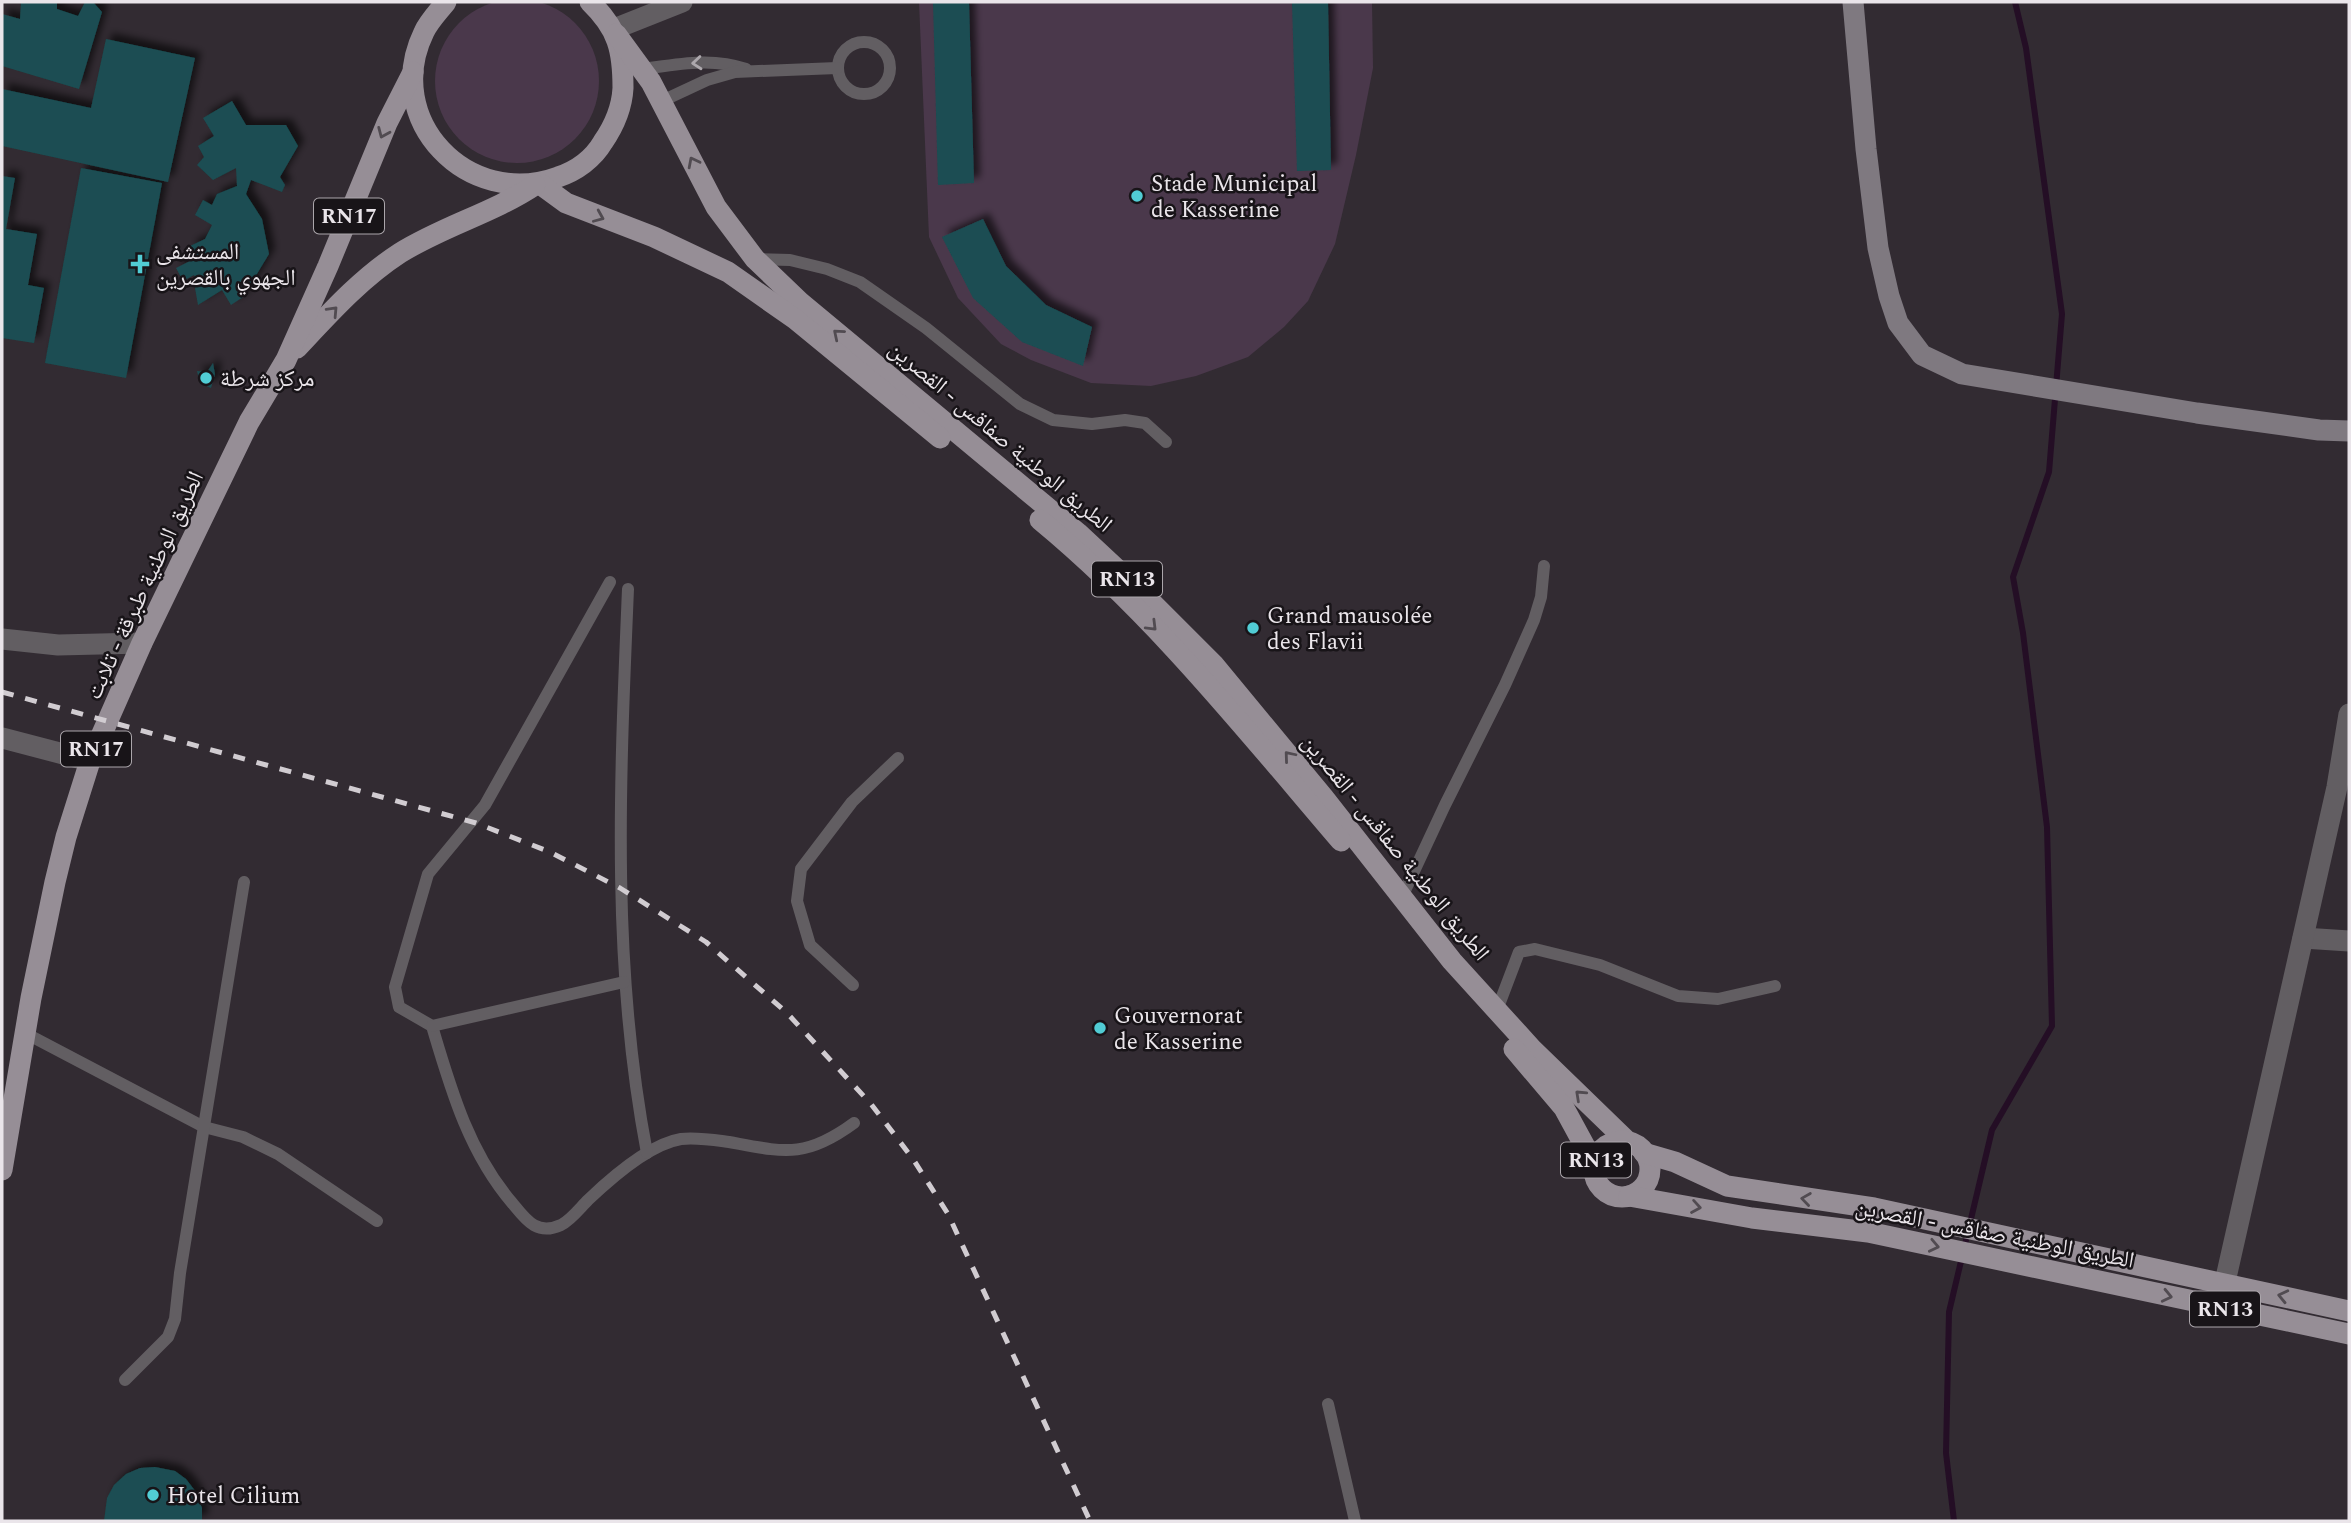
<svg xmlns="http://www.w3.org/2000/svg" width="2351" height="1523" font-family="Spectral,'Noto Naskh Arabic',serif">
  <defs>
    <filter id="shadow"><feDropShadow dx="6" dy="-6" stdDeviation="3.5" flood-color="#0009"/></filter>
  </defs>
  <rect width="100%" height="100%" fill="#322b32"/>
  <g fill="#4a384b">
    <circle cx="517" cy="81" r="82"/>
    <polygon points="919,2 1372,2 1373,68 1356,155 1335,244 1308,301 1284,327 1248,357 1196,376 1151,386 1091,383 1031,360 1001,344 958,298 929,237"/>
  </g>
  <g fill="none" stroke-linecap="round" stroke-linejoin="round">
    <polyline stroke="#240e25" stroke-width="6" points="1954,1521 1946,1453 1949,1312 1992,1130 2052,1026 2047,827 2023,633 2013,577 2049,472 2062,314 2026,48 2015,2"/>
  </g>
  <g fill="#1a4e52" filter="url(#shadow)">
    <polygon points="21,2 57,2 57,9 78,16 85,2 93,2 102,12 79,89 2,66 2,14 20,19"/>
    <polygon points="933,2 969,2 974,183 938,185"/>
    <polygon points="1292,2 1328,2 1331,170 1297,171"/>
    <polygon points="106,39 195,58 168,182 2,146 2,89 91,108"/>
    <polygon points="232,101 246,125 286,125 298,146 280,177 285,185 282,192 251,180 246,194 262,219 269,254 243,297 231,305 222,290 198,305 195,288 197,282 194,275 183,281 176,268 196,258 190,246 205,239 212,225 195,215 203,200 212,205 217,194 237,186 236,168 213,180 197,165 204,157 198,146 214,136 203,118"/>
    <polygon points="81,168 162,183 126,378 45,363"/>
    <polygon points="2,176 15,178 6,229 37,234 28,285 44,288 34,343 2,338"/>
    <polygon points="983,219 1006,266 1046,305 1092,327 1083,366 1022,342 973,298 942,237"/>
    <polygon points="213,363 215,374 211,388 200,383 197,371 207,372"/>
    <polygon points="155,1467 175,1471 186,1479 196,1492 202,1508 202,1521 104,1521 107,1498 114,1485 126,1474 140,1468"/>
  </g>
  <g fill="none" stroke-linecap="round" stroke-linejoin="round">
    <g stroke="#625e62" stroke-width="12">
      <circle cx="864" cy="68" r="26"/>
      <path d="M643,69C679,64 712,57 746,69"/>
      <polyline points="662,101 707,80 735,72 837,68"/>
      <polyline points="755,259 790,260 827,269 860,282 926,328 1020,404 1053,420 1092,424 1125,420 1145,423 1166,442"/>
      <path d="M610,582L485,805L428,874L395,987L399,1007L432,1026C451,1090 469,1153 513,1204C526,1220 537,1236 561,1225C571,1220 580,1208 588,1200C610,1179 650,1144 681,1139C696,1137 714,1140 729,1142C784,1152 805,1159 854,1123"/>
      <path d="M628,589C620,779 611,965 647,1153"/>
      <polyline points="1402,897 1445,805 1505,685 1534,620 1541,597 1544,566"/>
      <polyline points="853,985 810,945 797,901 801,869 852,802 898,758"/>
      <polyline points="1497,1010 1519,952 1535,949 1600,965 1678,996 1718,999 1775,986"/>
      <polyline points="432,1026 624,982"/>
      <polyline points="25,1033 204,1127 243,1137 278,1154 377,1221"/>
      <polyline points="125,1380 168,1337 175,1319 180,1273 244,882"/>
      <polyline points="1328,1404 1355,1521"/>
    </g>
    <g stroke="#625e62" stroke-width="21">
      <polyline points="614,29 682,2"/>
      <polyline points="2,639 58,645 142,643"/>
      <polyline points="2,738 90,761"/>
      <polyline points="2303,938 2349,941"/>
      <polyline points="2225,1282 2337,787 2349,714"/>
    </g>
    <polyline stroke="#7f7980" stroke-width="21" points="1853,2 1866,149 1878,248 1889,296 1898,323 1922,355 1962,374 2197,413 2319,430 2349,431"/>
    <g stroke="#968e96" stroke-width="21">
      <path d="M446,2C439,11 429,21 424,32C381,120 468,210 558,177C576,171 593,159 603,142C614,126 622,107 623,88C623,50 618,29 590,2"/>
      <polyline points="616,34 651,82 716,207 755,259 800,302 1078,533 1137,588 1214,665 1324,798 1452,961 1532,1049 1629,1143"/>
      <polyline points="540,184 566,203 654,237 728,272 795,319 940,438"/>
      <path d="M297,348C329,314 360,279 400,253C443,226 493,213 535,185"/>
      <path d="M1040,520C1154,614 1246,730 1341,841"/>
      <polyline points="1514,1049 1564,1108 1595,1165"/>
      <circle cx="1622" cy="1169" r="28"/>
      <polyline points="1644,1153 1675,1162 1727,1186 1874,1208 2349,1311"/>
      <polyline points="2,1170 31,998 55,882 66,837 90,761 142,643 249,422 286,360 328,266 387,123 413,72"/>
      <polyline points="1629,1196 1752,1218 1868,1232 2349,1334"/>
    </g>
    <polyline stroke="#d1ccd1" stroke-width="5" stroke-dasharray="12 12" stroke-linecap="butt" points="2,692 476,823 550,852 620,888 706,942 787,1013 871,1104 913,1159 948,1214 1090,1521"/>
  </g>
  <defs><path id="oneway-chevron" d="M-2-3.5L2.5 0L-2 3.5" fill="none" stroke-width="1.6" stroke-linecap="round" stroke-linejoin="round" transform="scale(1.75)"/></defs>
  <use stroke="#ada8ad" href="#oneway-chevron" transform="translate(697 63) rotate(175)"/>
  <g stroke="#514b51">
    <use href="#oneway-chevron" transform="translate(383 133) rotate(113)"/>
    <use href="#oneway-chevron" transform="translate(693 162) rotate(-117)"/>
    <use href="#oneway-chevron" transform="translate(599 217) rotate(23)"/>
    <use href="#oneway-chevron" transform="translate(333 311) rotate(-47)"/>
    <use href="#oneway-chevron" transform="translate(838 334) rotate(-140)"/>
    <use href="#oneway-chevron" transform="translate(1152 626) rotate(45)"/>
    <use href="#oneway-chevron" transform="translate(1289 756) rotate(-130)"/>
    <use href="#oneway-chevron" transform="translate(1580 1095) rotate(-137)"/>
    <use href="#oneway-chevron" transform="translate(1806 1199) rotate(-172)"/>
    <use href="#oneway-chevron" transform="translate(1696 1207) rotate(10)"/>
    <use href="#oneway-chevron" transform="translate(1934 1246) rotate(12)"/>
    <use href="#oneway-chevron" transform="translate(2167 1296) rotate(13)"/>
    <use href="#oneway-chevron" transform="translate(2283 1296) rotate(-167)"/>
  </g>
  <g fill="#51ccd4" stroke="#181418" stroke-width="2.5">
    <circle cx="1137" cy="196" r="7"/>
    <path d="M136.5 253.5h7v7h7v7h-7v7h-7v-7h-7v-7h7z"/>
    <circle cx="206" cy="378" r="7"/>
    <circle cx="1253" cy="628" r="7"/>
    <circle cx="1100" cy="1028" r="7"/>
    <circle cx="153" cy="1495" r="7"/>
  </g>
  <g text-anchor="middle" stroke-width="5" stroke-linejoin="round" paint-order="stroke">
    <g fill="#181418" stroke="#aba6ab" stroke-width="2">
      <rect x="314" y="198.5" width="70" height="35" rx="5"/>
      <rect x="1092" y="561.5" width="70" height="35" rx="5"/>
      <rect x="61" y="731.5" width="70" height="35" rx="5"/>
      <rect x="1561" y="1142.5" width="70" height="35" rx="5"/>
      <rect x="2190" y="1291.5" width="70" height="35" rx="5"/>
    </g>
    <g font-size="21" font-weight="bold" fill="#eae5ea">
      <text x="349" y="223">RN17</text>
      <text x="1127" y="586">RN13</text>
      <text x="96" y="756">RN17</text>
      <text x="1596" y="1167">RN13</text>
      <text x="2225" y="1316">RN13</text>
    </g>
    <g font-size="23" fill="#eae5ea" stroke="#181418" text-anchor="start">
      <text x="1151" y="191">Stade Municipal<tspan x="1151" dy="26">de Kasserine</tspan></text>
      <text x="156" y="259">المستشفى<tspan x="156" dy="26">الجهوي بالقصرين</tspan></text>
      <text x="220" y="386">مركز شرطة</text>
      <text x="1267" y="623">Grand mausolée<tspan x="1267" dy="26">des Flavii</tspan></text>
      <text x="1114" y="1023">Gouvernorat<tspan x="1114" dy="26">de Kasserine</tspan></text>
      <text x="167" y="1503">Hotel Cilium</text>
    </g>
    <g font-size="23" fill="#eae5ea" stroke="#181418">
      <text transform="translate(1001 436) rotate(40)" y="8">الطريق الوطنية صفاقس - القصرين</text>
      <text transform="translate(144 585) rotate(-65)" y="8">الطريق الوطنية طبرقة - تلابت</text>
      <text transform="translate(1396 847) rotate(51)" y="8">الطريق الوطنية صفاقس - القصرين</text>
      <text transform="translate(1995 1233) rotate(11)" y="8">الطريق الوطنية صفاقس - القصرين</text>
    </g>
  </g>
  <rect width="2351" height="1523" fill="none" stroke="#eae5ea" stroke-width="7"/>
</svg>
